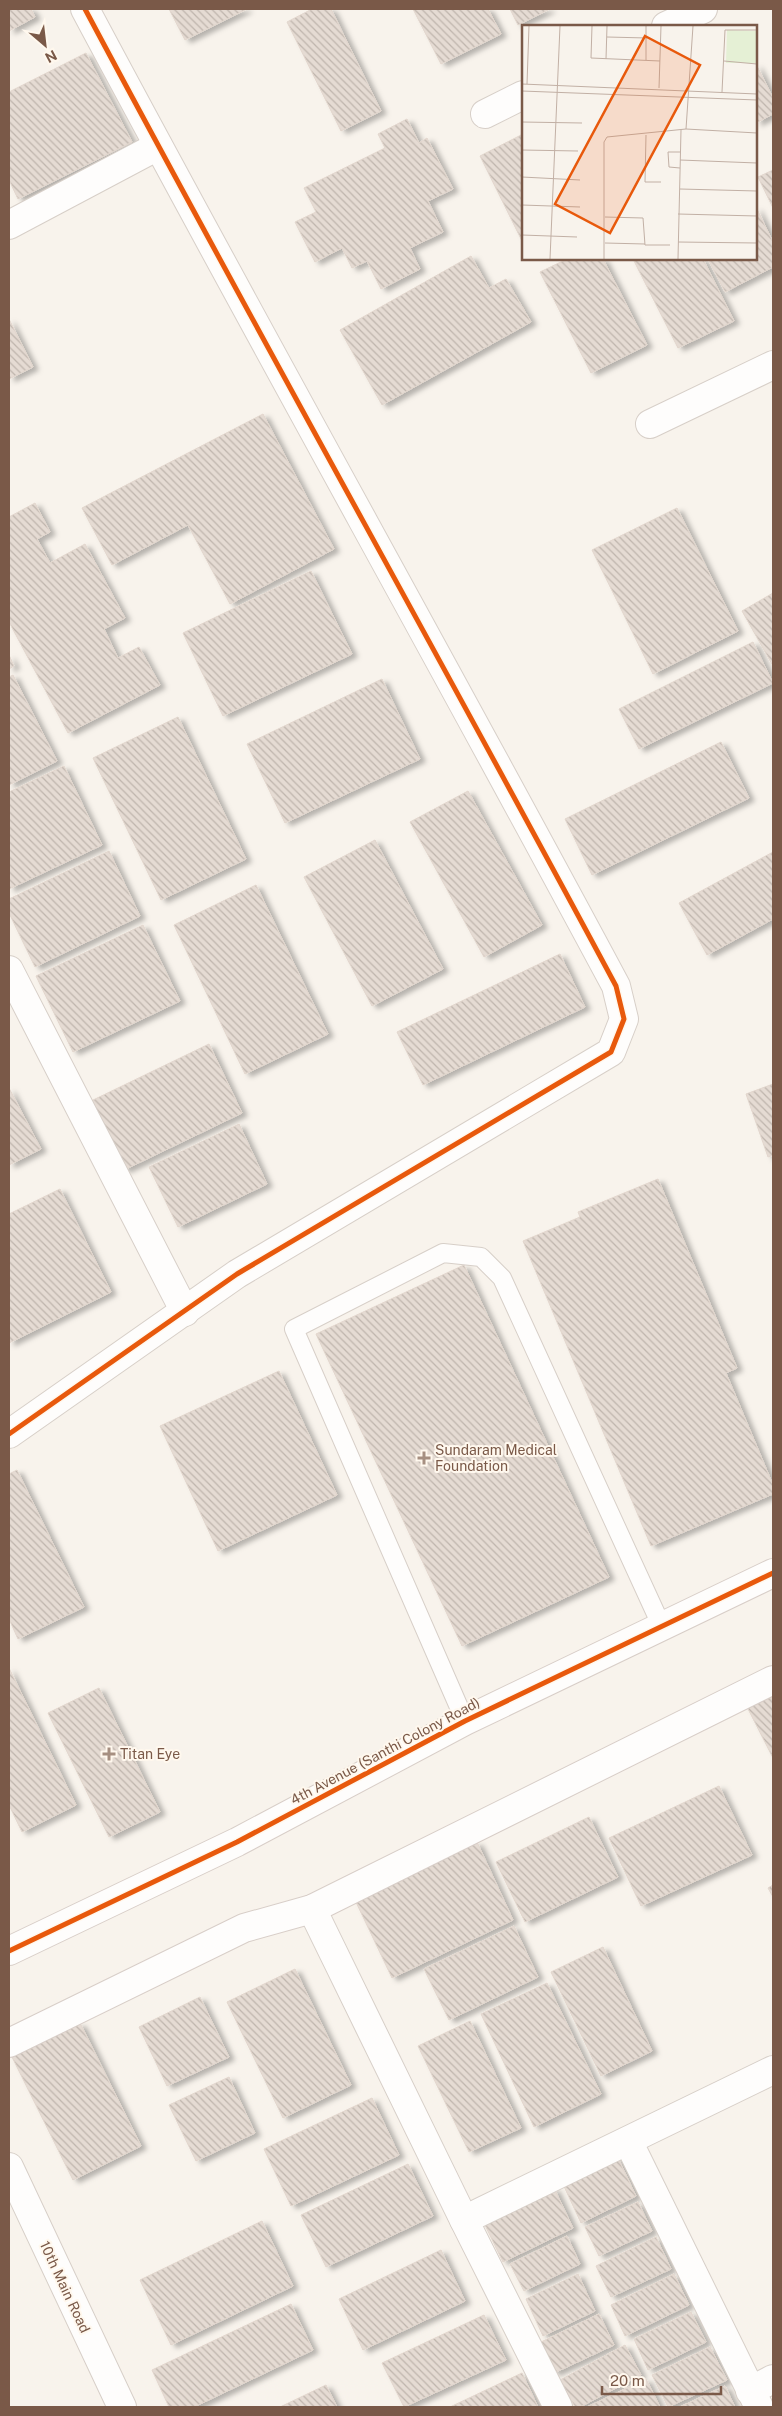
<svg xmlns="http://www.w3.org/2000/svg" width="782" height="2416" font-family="'Public Sans',sans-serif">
  <defs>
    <pattern id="building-back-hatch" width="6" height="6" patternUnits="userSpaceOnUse" patternTransform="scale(1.25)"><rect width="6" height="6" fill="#e5dbd3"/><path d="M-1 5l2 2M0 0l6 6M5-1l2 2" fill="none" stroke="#bfb5ad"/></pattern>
    <filter id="shadow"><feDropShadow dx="5.5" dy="3" stdDeviation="2.5" flood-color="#0004"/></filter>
  </defs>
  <rect width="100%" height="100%" fill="#f8f3ec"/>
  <g fill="url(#building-back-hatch)" stroke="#e2d6cd" filter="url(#shadow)">
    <polygon points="9,9 31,9 35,17 9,31"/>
    <polygon points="169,9 247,9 185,40"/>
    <polygon points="312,9 331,9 381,111 341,131 287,22"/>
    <polygon points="413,9 488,9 501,34 441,64"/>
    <polygon points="510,9 550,9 518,25"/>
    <polygon points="86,53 132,142 18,199 9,180 9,92"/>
    <polygon points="756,64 773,98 773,114 756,123"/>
    <polygon points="407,119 419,143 427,138 453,189 428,201 443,232 410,248 420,269 381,289 367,261 352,268 342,248 315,262 295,222 316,212 304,188 385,148 378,134"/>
    <polygon points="523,134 523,243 480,156"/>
    <polygon points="773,170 773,208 758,177"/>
    <polygon points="756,207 773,242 773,267 725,292 708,259 756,259"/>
    <polygon points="471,256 489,288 506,279 531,322 382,405 340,330"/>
    <polygon points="567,259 603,259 647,345 591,373 540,272"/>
    <polygon points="633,259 703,259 734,321 678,348"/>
    <polygon points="9,319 33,367 9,379"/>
    <polygon points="263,414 334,549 230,604 188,525 112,565 82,508"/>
    <polygon points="35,503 50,532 37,539 50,563 85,544 125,618 104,629 118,658 139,647 160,685 68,733 9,622 9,517"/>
    <polygon points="677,508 738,631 653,674 592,550"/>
    <polygon points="311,571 352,654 223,716 183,633"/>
    <polygon points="773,593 773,666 742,611"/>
    <polygon points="753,642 773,683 639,749 619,709"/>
    <polygon points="9,655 14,666 9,669"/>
    <polygon points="13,675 57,761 9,785 9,677"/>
    <polygon points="382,679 420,759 285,823 247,744"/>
    <polygon points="178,717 246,859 161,900 93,758"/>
    <polygon points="721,742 749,798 592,875 565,819"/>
    <polygon points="64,766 102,845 9,889 9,792"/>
    <polygon points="468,791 542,925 484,957 410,822"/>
    <polygon points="375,840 443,969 372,1006 304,877"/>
    <polygon points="109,851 140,916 35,967 9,913 9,899"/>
    <polygon points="773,852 773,919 707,955 679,903"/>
    <polygon points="256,885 328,1034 245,1074 174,925"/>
    <polygon points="143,925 180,1001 73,1052 36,976"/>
    <polygon points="560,954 585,1007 423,1085 397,1032"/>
    <polygon points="209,1044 242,1113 124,1170 91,1101"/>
    <polygon points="773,1084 773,1155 768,1157 746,1094"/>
    <polygon points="9,1088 41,1149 9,1165"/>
    <polygon points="239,1124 267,1184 178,1227 149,1167"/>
    <polygon points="658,1179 737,1368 726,1373 773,1485 773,1494 651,1546 523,1241 580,1217 578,1212"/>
    <polygon points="60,1189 111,1292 9,1343 9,1214"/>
    <polygon points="464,1265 609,1577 462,1646 316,1334"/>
    <polygon points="279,1371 337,1495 218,1551 160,1426"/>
    <polygon points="17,1470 84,1607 18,1639 9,1619 9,1474"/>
    <polygon points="9,1668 76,1805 22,1832 9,1805"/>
    <polygon points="773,1686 773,1758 744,1701"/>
    <polygon points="99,1688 160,1812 109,1837 48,1713"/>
    <polygon points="719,1786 752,1855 641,1906 609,1838"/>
    <polygon points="589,1817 618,1877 525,1922 496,1862"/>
    <polygon points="477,1842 513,1920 392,1978 355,1900"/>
    <polygon points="773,1885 773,1897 768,1888"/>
    <polygon points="514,1926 538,1977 449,2020 424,1969"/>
    <polygon points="603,1947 652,2051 601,2076 551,1972"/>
    <polygon points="295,1969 351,2085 283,2118 227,2002"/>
    <polygon points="547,1983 601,2094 534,2127 481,2014"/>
    <polygon points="200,1997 229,2057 167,2086 139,2027"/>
    <polygon points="470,2021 521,2128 469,2152 418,2046"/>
    <polygon points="80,2023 141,2146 73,2180 12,2057"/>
    <polygon points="229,2077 255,2133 196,2161 169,2105"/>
    <polygon points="372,2098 399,2155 291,2206 264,2149"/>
    <polygon points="617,2156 636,2196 581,2223 562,2182"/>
    <polygon points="408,2164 433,2216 326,2267 301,2215"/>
    <polygon points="554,2188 573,2228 503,2262 483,2221"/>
    <polygon points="638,2202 652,2231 599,2256 585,2227"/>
    <polygon points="262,2221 293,2286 171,2345 140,2280"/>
    <polygon points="567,2236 580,2264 524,2291 510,2264"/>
    <polygon points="656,2237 671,2269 611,2297 596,2266"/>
    <polygon points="441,2250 465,2301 363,2350 339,2299"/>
    <polygon points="578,2274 595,2311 543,2336 526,2299"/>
    <polygon points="674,2274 689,2305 625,2336 611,2305"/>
    <polygon points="291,2304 313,2350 194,2407 169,2407 152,2370"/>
    <polygon points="691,2312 706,2342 648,2370 634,2339"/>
    <polygon points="599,2314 614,2345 554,2373 539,2343"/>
    <polygon points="484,2315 506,2360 404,2407 382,2363"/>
    <polygon points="625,2345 641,2375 580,2407 575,2407 560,2380"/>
    <polygon points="710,2347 727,2380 668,2407 652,2375"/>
    <polygon points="522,2373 538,2407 450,2407"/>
    <polygon points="646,2379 660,2407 587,2407"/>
    <polygon points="326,2385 337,2407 280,2407"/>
    <polygon points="725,2386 735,2407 680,2407"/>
  </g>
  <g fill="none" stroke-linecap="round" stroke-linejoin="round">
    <g stroke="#d7cfc8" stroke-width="20">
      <polyline id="lane" points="465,1721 294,1329 443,1253 481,1257 502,1278 662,1627"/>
    </g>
    <g stroke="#d7cfc8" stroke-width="30">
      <g id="street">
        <polyline points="666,26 703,9"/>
        <polyline points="485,114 523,95"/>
        <polyline points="9,225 158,146"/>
        <polyline points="650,424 773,365"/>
        <polyline points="9,970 185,1312"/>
        <path d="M9,1434L237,1274L611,1052L624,1019L616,986C441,659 259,336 85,9"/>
        <polyline points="312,1909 464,2220 558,2407"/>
        <polyline points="628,2141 759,2407"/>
        <polyline points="9,2167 122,2407"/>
        <polyline points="464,2220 773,2070"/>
        <polyline points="750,2391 773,2379"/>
      </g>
    </g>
    <g stroke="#d8cec8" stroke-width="30">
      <g id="secondary">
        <polyline points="9,1951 237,1842 465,1721 773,1573"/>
        <polyline points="9,2043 244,1928 312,1909 773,1680"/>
      </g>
    </g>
    <use href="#lane" stroke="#fefdfc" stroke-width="18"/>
    <use href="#street" stroke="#fefdfc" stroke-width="28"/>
    <use href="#secondary" stroke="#fefdfc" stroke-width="28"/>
    <g stroke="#fff8ee" stroke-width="8">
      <g id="cycleway">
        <path d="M9,1434L237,1274L611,1052L624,1019L616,986C441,659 259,336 85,9"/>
        <polyline points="9,1951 237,1842 465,1721 773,1573"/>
      </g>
    </g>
    <use href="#cycleway" stroke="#e8590c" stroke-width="5"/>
  </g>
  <g fill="#a68f81" stroke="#fff8ee" stroke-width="2">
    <path d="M421.5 1450.5h5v5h5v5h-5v5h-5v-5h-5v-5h5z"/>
    <path d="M106.5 1746.5h5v5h5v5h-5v5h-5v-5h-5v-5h5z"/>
  </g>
  <g text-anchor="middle" stroke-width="4" stroke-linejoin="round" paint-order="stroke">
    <g font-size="14" fill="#7a5948" stroke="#fff8ee" text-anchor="start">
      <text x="435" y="1455">Sundaram Medical<tspan x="435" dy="16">Foundation</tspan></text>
      <text x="120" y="1759">Titan Eye</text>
    </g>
    <g font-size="14" fill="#7a5948" stroke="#fff8ee">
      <text transform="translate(385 1751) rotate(-28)" y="5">4th Avenue (Santhi Colony Road)</text>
      <text transform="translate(65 2287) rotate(65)" y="5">10th Main Road</text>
    </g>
  </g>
  <g transform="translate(522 25)">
    <rect width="235" height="235" fill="#f8f3ec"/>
    <path d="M205,5L235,6V38H204Z" fill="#e5f0d5"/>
    <path fill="none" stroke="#c2b0a5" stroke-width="1" d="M70,1L69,33L138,36M85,12L125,13M84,34L85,1M124,35V1M202,36L235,39M0,59L235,69M5,59L7,1M137,63L139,1M0,66L235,75M200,67L203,5H235M0,97L60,98M164,104L171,1M124,110L123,157H139M0,125L56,126M158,135L235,138M158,143L147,142L146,127H158M0,152L58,155M158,164L235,166M0,180L58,182M156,189L235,191M83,192L121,193L123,220H148M0,210L55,212M156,217L235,218M83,218L123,219M28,234L38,1M82,234V117L85,112L164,104L235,108M156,234L159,105"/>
    <path fill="#e8590c" fill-opacity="0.15" stroke="#e8590c" stroke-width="2.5" d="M123,11L178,40L88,208L33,179Z"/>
    <rect width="235" height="235" fill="none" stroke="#7a5948" stroke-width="2.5"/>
  </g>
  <rect width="782" height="2416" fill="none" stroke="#7a5948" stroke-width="20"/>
  <g transform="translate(45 45) rotate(152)" stroke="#fff8ee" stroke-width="4" paint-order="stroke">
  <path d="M0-4L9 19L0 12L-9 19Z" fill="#7a5948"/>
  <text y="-8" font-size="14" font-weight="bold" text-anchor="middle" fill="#7a5948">N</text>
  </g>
  <path d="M602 2386v8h119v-8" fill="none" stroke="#7a5948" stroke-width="2.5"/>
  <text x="610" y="2386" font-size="15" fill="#7a5948" stroke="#fff8ee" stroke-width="4" paint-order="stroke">20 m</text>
</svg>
